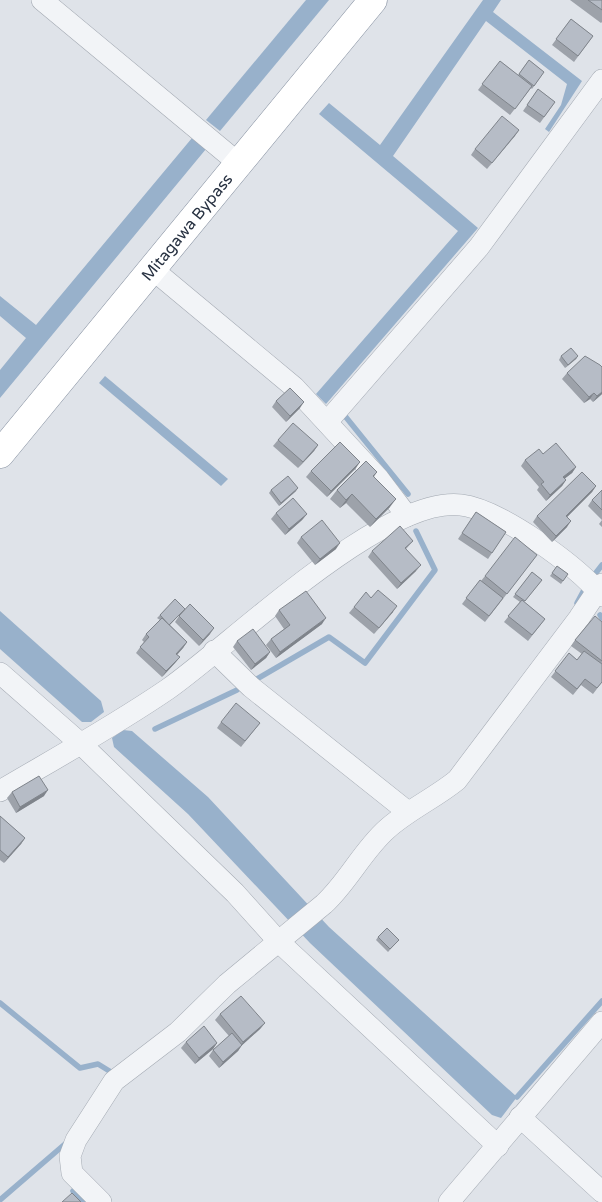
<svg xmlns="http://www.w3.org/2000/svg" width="602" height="1202" font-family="'Varela Round',sans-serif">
  <rect width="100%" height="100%" fill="#dfe3e9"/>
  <g fill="#98b1cb">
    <polygon points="306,0 329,0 220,131 206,120"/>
    <polygon points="483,0 501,0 493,12 582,81 549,132 545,129 561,105 567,84 486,21 393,156 478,228 326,404 316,394 458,231 319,114 329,103 380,145"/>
    <polygon points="192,138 206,149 0,398 0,370 26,338 0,316 0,296 36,325"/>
    <polygon points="105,376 228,479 221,486 99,383"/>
    <polygon points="0,611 101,701 104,712 91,722 82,722 0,649"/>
    <polygon points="123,730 132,731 208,797 329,927 517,1097 501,1118 492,1115 310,943 188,814 114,747 112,738"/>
  </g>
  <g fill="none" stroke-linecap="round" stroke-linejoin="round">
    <g stroke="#98b1cb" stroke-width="5.5">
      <polyline points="345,416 408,494"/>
      <polyline points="595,574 602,565"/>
      <polyline points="577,603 584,590"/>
      <polyline points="600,615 602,618"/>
      <polyline points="255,680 329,637 365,663 435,570 416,531"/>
      <polyline points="155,729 237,690"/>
      <polyline points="0,1003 80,1068 98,1064 111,1072"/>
      <polyline points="517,1097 602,1001"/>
      <polyline points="73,1191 84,1202"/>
      <polyline points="0,1200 65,1144"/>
    </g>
    <g stroke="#a4aab3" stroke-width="22">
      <g id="minor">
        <polyline points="42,0 237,162"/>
        <polyline points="151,268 294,387 379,479 407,516"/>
        <polyline points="327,422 479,247 602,80"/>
        <polyline points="214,651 251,687 408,812"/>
        <polyline points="0,673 81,744 235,893 279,942 498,1146"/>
        <path d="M0,791C56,758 114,726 168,689C231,645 384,495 461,505C501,510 576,565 602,596"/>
        <polyline points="520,1117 602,1192"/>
        <path d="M101,1202L72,1173L70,1156L76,1140L114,1081L178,1032L227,984L324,904C348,882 363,850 387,829C408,810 435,798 457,780L579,618L602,584"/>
        <polyline points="449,1202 602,1022"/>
      </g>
    </g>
    <g stroke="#8690a0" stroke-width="29">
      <g id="highway">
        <path id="s1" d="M0,454L373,0"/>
      </g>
    </g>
    <use href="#minor" stroke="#f2f4f7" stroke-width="21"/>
    <use href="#highway" stroke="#fff" stroke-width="28"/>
  </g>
  <g fill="#9da2aa">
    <polygon points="570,0 602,0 602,22 601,23"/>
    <polygon points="571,19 593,36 574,62 552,45"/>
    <polygon points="529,60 544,72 532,89 531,88 510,115 478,90 500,61 518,75"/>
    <polygon points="538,89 555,102 540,123 523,111"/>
    <polygon points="519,130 487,169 471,155 475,149"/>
    <polygon points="561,356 578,356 576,359 565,368 559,360"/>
    <polygon points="567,373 602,394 593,402 590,399 584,403 562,379"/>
    <polygon points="276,401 300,408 286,422 272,407"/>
    <polygon points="278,440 318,445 314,451 298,468 273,446"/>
    <polygon points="543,454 576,467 572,473 565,478 566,480 562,486 546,501 537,490 539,487 521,466 525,460"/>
    <polygon points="356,468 327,497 306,477 311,471"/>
    <polygon points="377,472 374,477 390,507 370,527 346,503 340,508 330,499 337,490"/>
    <polygon points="596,486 592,492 567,517 567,527 552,542 533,522 537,516"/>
    <polygon points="271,490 296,491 279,506 269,493"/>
    <polygon points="602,490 602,527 599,524 602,520 588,506 592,500"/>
    <polygon points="476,512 506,532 488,559 458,539"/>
    <polygon points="276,513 307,514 302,520 285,535 271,519"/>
    <polygon points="301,537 336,549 315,565 297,543"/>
    <polygon points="413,541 406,549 416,571 397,589 368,557 372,551"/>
    <polygon points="537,555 485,622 462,604 480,580 481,581 485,576"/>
    <polygon points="557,566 568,574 561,584 550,576"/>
    <polygon points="532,572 542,580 524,602 545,619 528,641 504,622 520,602 513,597"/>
    <polygon points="371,598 393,612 374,634 349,613 354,607"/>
    <polygon points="185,609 170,625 187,642 183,648 177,655 180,657 175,663 162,677 136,653 144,642 142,640 146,634 160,620 157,618 160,615"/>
    <polygon points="279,610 322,624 276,658 266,645 271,639 284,629 275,616"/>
    <polygon points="179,616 210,634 199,646 175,622"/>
    <polygon points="602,622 602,682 593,694 581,685 573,695 551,677 569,653 577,660 582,654 571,646 575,640"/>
    <polygon points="237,641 270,652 266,658 251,670 233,647"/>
    <polygon points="221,722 260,723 241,747 217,728"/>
    <polygon points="12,792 44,796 16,813 7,798"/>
    <polygon points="0,816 25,838 21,844 4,863 0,860"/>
    <polygon points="378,937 399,940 388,952 376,940"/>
    <polygon points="220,1014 265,1023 260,1029 242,1045 238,1051 219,1068 209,1056 213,1050 229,1036 215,1020"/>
    <polygon points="186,1042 217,1043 213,1049 195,1064 181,1048"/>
  </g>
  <g fill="#7f848b">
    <polygon points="519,130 515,136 487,169 492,163"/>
    <polygon points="578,356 576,359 565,368 568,365"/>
    <polygon points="602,392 602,394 593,402 597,396"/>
    <polygon points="594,393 590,399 584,403 589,397"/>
    <polygon points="304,402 300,408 286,422 290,416"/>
    <polygon points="318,445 314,451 298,468 303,462"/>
    <polygon points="360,462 356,468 327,497 331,491"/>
    <polygon points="576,467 572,473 559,483 563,477"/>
    <polygon points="566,480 562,486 546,501 550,495"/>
    <polygon points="596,486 592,492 562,522 566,516"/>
    <polygon points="298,488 296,491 279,506 281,503"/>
    <polygon points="352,494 346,503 340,508 346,500"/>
    <polygon points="396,499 390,507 370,527 376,519"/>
    <polygon points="307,514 302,520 285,535 289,529"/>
    <polygon points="571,521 567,527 552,542 556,536"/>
    <polygon points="340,543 336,549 315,565 320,559"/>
    <polygon points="421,565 416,571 397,589 401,583"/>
    <polygon points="397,606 393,612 374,634 379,628"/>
    <polygon points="326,618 322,624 276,658 280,652"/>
    <polygon points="214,628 210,634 199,646 203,640"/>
    <polygon points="187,642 183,648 172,660 176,654"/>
    <polygon points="270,652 266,658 251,670 255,664"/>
    <polygon points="180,657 175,663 162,677 166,671"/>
    <polygon points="48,790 44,796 16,813 20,807"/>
    <polygon points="25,838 21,844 4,863 8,857"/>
    <polygon points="265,1023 260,1029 239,1048 243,1042"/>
    <polygon points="217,1043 213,1049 195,1064 199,1058"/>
    <polygon points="242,1045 238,1051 219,1068 223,1062"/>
  </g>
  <g fill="#b6bcc6" stroke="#7f848b">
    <polygon points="588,0 602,0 602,10"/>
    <polygon points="571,19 593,36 578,56 556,39"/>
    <polygon points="529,60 544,72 534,86 519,74"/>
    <polygon points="500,61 532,86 515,109 482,84"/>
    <polygon points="538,89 555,102 544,117 527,105"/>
    <polygon points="502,116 519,130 492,163 475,149"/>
    <polygon points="571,348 578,356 568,365 561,356"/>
    <polygon points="585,356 600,365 602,367 602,392 597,396 594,393 589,397 567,373"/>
    <polygon points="290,388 304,402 290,416 276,401"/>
    <polygon points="293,423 318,445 303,462 278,440"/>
    <polygon points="340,442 360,462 331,491 311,471"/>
    <polygon points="556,443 576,467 563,477 566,480 550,495 541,484 544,482 525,460 539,449 543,454"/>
    <polygon points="366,461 377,472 373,476 396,499 376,519 352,494 346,500 337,490"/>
    <polygon points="582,472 596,486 566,516 571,521 556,536 537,516"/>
    <polygon points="288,476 298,488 281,503 271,490"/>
    <polygon points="602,490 602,510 592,500"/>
    <polygon points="293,498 307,514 289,529 276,513"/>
    <polygon points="476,512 506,532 492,553 462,533"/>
    <polygon points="322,520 340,543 320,559 301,537"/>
    <polygon points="400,526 413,541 405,548 421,565 401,583 372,551"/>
    <polygon points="515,537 537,555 507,594 485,576"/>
    <polygon points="557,566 568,574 563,581 552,573"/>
    <polygon points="532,572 542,580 525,601 515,594"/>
    <polygon points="480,580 503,598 489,616 466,598"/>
    <polygon points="378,590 397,606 379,628 354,607 366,592 371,598"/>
    <polygon points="306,591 326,618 280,652 271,639 290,625 279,610"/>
    <polygon points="175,599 185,609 169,625 160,615"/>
    <polygon points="522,600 545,619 532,635 508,616"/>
    <polygon points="190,604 214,628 203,640 179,616"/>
    <polygon points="595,616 602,622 602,661 575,640"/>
    <polygon points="162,618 187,642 176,654 180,657 166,671 140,647 149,637 146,634"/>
    <polygon points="253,629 270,652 255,664 237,641"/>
    <polygon points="584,651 602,664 602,682 597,688 585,679 577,689 555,671 569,653 577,660"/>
    <polygon points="236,703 260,723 245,741 221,722"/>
    <polygon points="39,776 48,790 20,807 12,792"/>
    <polygon points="0,816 25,838 8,857 0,850"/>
    <polygon points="387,928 399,940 390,949 378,937"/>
    <polygon points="241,996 265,1023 243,1042 220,1014"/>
    <polygon points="204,1026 217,1043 199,1058 186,1042"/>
    <polygon points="232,1033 242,1045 223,1062 213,1050"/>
    <polygon points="72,1193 81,1202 62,1202"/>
  </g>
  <g text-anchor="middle" stroke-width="5" stroke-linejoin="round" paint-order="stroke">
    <g font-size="16" fill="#273141" stroke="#eff2f7">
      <text dy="6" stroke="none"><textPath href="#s1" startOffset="294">Mitagawa Bypass</textPath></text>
    </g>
  </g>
</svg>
